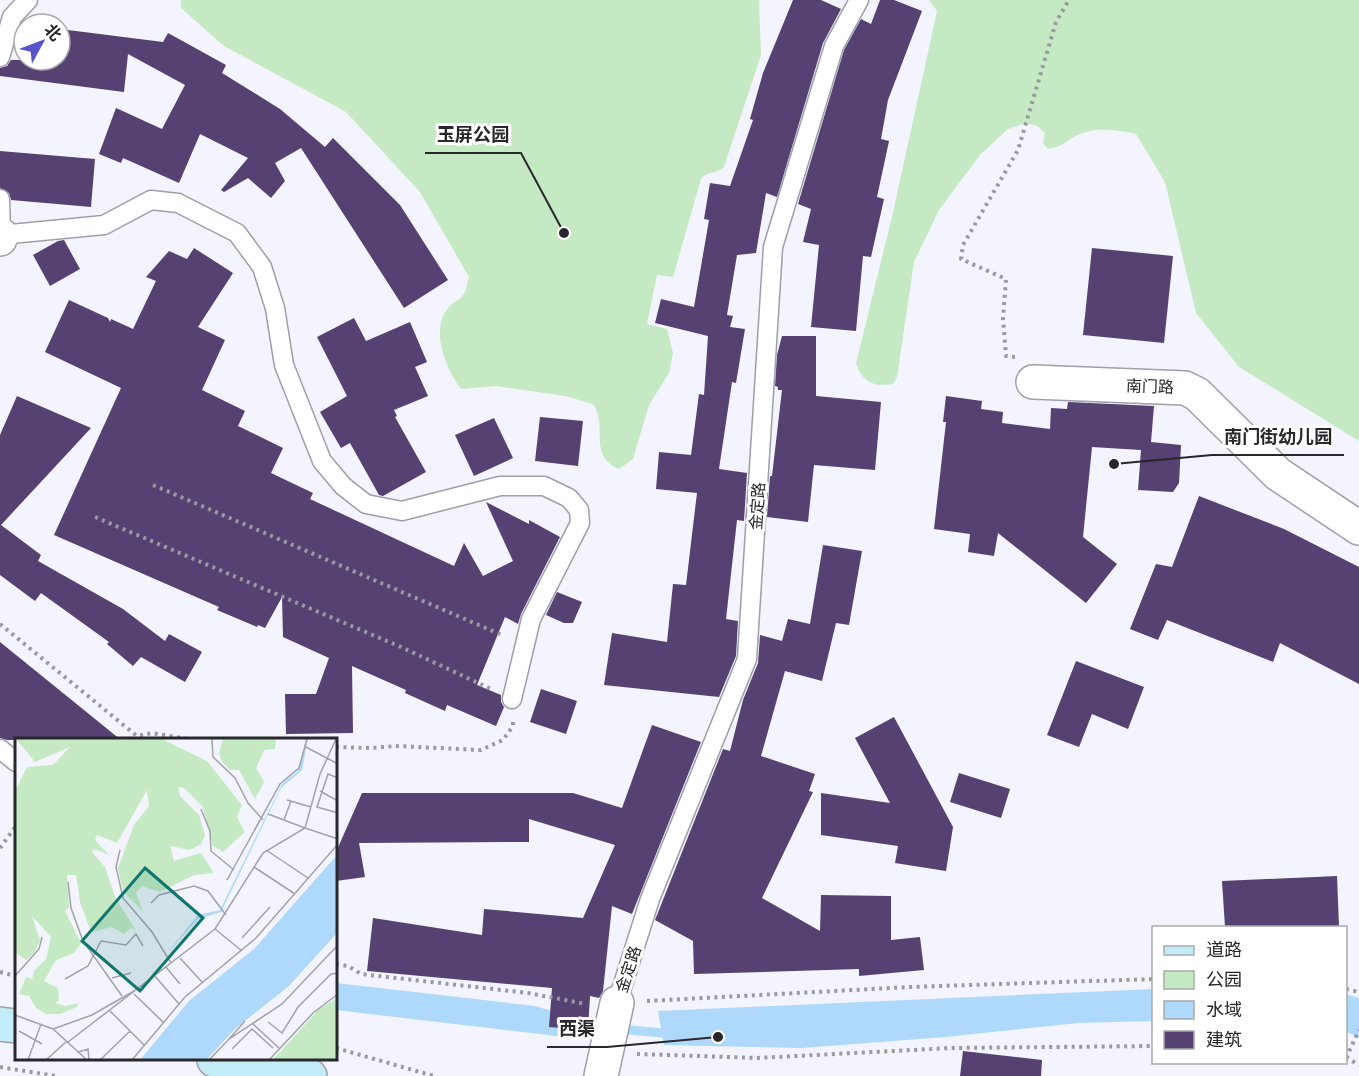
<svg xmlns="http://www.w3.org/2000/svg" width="1359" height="1076" font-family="'Roboto Serif','Noto Sans SC',serif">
  <rect width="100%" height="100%" fill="#f3f4fd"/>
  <g fill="#c5eac3">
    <path d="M181,0H759L761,55L724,167C717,174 707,171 701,179L673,277L657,275L647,324L667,329L673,353L669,373L649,405L633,459L619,469C587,455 609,428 593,404L565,396L496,386L461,389C446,368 429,330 449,307C453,302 460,300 463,295C467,291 467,282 469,277L420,192L346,112L224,46L181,8Z"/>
    <path d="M929,0H1359V441L1239,367L1196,313L1165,182L1136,134C1117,130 1097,126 1078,135C1064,141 1066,146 1048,149L1043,143L1045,133L1037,126L1026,123L1008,129L980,155L939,210L914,262L897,377L893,384C874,388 861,381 856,363L892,217L937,11Z"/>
  </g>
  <g fill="#aed9fb">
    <polygon points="336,983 535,1006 585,1021 582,1039 336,1010"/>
    <polygon points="1154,989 1153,1021 1078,1023 946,1037 802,1048 664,1045 658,1011"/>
    <polygon points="1346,994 1359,998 1359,1037 1346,1032"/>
  </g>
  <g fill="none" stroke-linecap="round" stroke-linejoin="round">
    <polyline stroke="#aed9fb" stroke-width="9" points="576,1025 673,1034"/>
  </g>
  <g fill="#554172">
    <polygon points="793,0 821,0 841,9 823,43 777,197 766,193 756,253 737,255 727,315 733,316 730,327 745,329 736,383 732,382 719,469 747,473 744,521 737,520 726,619 738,621 736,656 719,697 604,685 612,633 667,642 673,584 686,585 697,493 656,489 659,452 691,455 699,394 704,395 708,336 655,323 661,299 694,307 709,220 704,219 710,183 730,186 753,120 750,119 763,73"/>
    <polygon points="880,0 894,0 922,11 888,100 881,139 889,141 877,197 884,199 871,257 863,256 856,331 811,327 819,245 803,242 811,209 798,204 844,50 861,19 871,24"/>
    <polygon points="60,29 163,42 168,33 226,65 222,73 280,109 325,147 333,138 400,205 448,280 404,308 301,148 275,163 285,181 271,198 248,178 224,192 221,190 248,158 200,134 179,183 123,158 121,163 99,154 116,108 162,129 185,85 128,54 124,92 0,76 0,68 7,66 11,60 60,60"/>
    <polygon points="0,151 95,159 91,207 11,200 9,193 0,188"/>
    <polygon points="64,240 80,269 50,286 33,255 58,241"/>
    <polygon points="194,248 233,273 198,327 225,340 202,390 245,411 238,426 283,448 271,473 313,493 310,499 454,566 464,543 483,576 513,561 486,502 529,524 529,520 560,537 521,614 518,624 505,617 477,685 501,695 501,702 504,707 496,726 447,705 445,711 405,693 406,690 352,666 353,733 286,734 285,694 316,694 329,658 283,637 282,597 265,628 258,625 257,627 217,610 219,607 54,535 121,388 45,352 69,300 108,318 110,322 111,319 133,329 156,281 146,277 169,251 187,259"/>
    <polygon points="1092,248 1173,256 1164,343 1083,335"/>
    <polygon points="354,318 366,341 410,322 427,362 415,367 428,396 394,410 397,416 395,417 426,472 383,496 379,495 350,443 341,448 320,412 347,396 317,337"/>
    <polygon points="782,336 816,336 816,396 881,402 875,470 814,465 808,522 767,517 770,476 772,476 782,390 778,390 778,387 775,386 777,355"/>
    <polygon points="17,396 91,428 1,525 41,555 38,561 123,609 165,641 169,634 202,652 185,682 141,657 133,666 107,644 109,642 41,593 35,601 0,575 0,435"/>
    <polygon points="946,396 982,401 981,409 1003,412 1002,423 1050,429 1051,408 1067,409 1068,402 1154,406 1151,442 1181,445 1179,483 1173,492 1138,490 1141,450 1092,447 1083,537 1117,564 1086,603 998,533 994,556 968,552 970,534 934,529 946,422 943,422"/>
    <polygon points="540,417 583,421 578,466 535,461"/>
    <polygon points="494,418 513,458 474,476 455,435"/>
    <polygon points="1199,496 1284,529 1359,567 1359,684 1280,643 1273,662 1167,620 1158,640 1130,629 1156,564 1172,567"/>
    <polygon points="823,545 862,551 849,625 836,623 822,681 785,671 761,756 815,774 809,791 813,792 762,898 820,931 821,895 891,896 891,940 920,937 924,970 859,976 859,969 694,974 693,941 655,920 723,749 730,751 743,700 758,663 760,635 782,641 788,619 810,624"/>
    <polygon points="557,592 582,602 573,623 564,623 546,615"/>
    <polygon points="0,642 121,740 7,740 0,738"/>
    <polygon points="1076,661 1144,687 1128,729 1092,714 1079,747 1047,735"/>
    <polygon points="541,689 577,701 566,734 530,722"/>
    <polygon points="894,717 953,827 946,871 895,863 898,846 821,835 821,793 890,803 855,738"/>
    <polygon points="652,725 701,742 632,914 612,906 603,991 599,998 590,996 588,1030 549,1027 552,988 367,971 373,918 482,935 484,909 583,918 615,845 529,819 529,842 359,843 365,877 336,881 336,852 362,793 573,793 622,808"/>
    <polygon points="959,773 1010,789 1001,818 950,802"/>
    <polygon points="1337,876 1339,927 1225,927 1222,881"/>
    <polygon points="963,1051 1042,1060 1041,1076 960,1076"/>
  </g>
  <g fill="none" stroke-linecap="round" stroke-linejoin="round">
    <g stroke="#9e9fa8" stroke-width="21">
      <g id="lane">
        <polyline points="0,57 12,17 28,0"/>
        <polyline points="0,199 1,235"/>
        <polyline points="0,235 104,225 151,200 178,203 237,233 262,267 275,308 284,365 322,461 343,486 366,504 402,511 500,486 544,486 569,498 579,510 580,523 531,619 512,699"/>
        <polyline points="0,749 16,762"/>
        <polyline points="617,1003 650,899 747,659 773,247 834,46 859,0"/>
      </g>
    </g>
    <g stroke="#9e9fa8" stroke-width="36">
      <g id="street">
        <polyline points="0,239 1,235"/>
        <polyline points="1033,382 1185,388 1197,394 1278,474 1359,528"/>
        <polyline points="601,1076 617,1003"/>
      </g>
    </g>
    <g stroke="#9e9fa8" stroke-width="36">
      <g id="secondary">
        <polyline points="0,1024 16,1026"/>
        <polyline points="214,1060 310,1076"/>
      </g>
    </g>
    <g stroke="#9999a0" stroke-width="4" stroke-dasharray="3 4.5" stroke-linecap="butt">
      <polyline points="1015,357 1006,356 1003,318 1006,279 961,259 963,245 1018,150 1056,22 1069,0"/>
      <polyline points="153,485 502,635"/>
      <polyline points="95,517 401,647 491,689"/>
      <polyline points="0,624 137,736 152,733 193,740"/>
      <polyline points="336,747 372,748 396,746 481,750 503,740 513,726 513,721"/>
      <polyline points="0,848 16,826"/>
      <polyline points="336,964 348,966 361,974 528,993 586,1004"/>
      <polyline points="0,972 16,976"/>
      <polyline points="1346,989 1359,992"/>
      <polyline points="647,1001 909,987 1154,979"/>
      <polyline points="336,1048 434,1076"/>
      <polyline points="637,1054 757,1058 951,1048 1154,1046"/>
      <polyline points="1346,1057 1359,1065"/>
      <polyline points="1346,1058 1359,1030"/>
      <polyline points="0,1067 56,1076"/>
    </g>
    <use href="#lane" stroke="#fff" stroke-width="18"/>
    <use href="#street" stroke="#fff" stroke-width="33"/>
    <use href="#secondary" stroke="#c3ecf9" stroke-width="33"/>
  </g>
  <g text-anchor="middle" stroke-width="6" stroke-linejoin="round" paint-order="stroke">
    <g font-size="16" fill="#28282c" stroke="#fff">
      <text transform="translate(1150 386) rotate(2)" y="6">南门路</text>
      <text transform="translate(757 506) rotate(-86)" y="6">金定路</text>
      <text transform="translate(628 969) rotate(-72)" y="6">金定路</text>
    </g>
  </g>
  <g transform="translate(15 738)">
    <rect width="322" height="322" fill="#f3f4fd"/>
    <path d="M1,1H147L192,23L227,67L222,79L230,94L208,114L198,108L188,69L169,50L163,49L165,58L184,77L190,97L186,106L175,112L155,108L159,123L186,115L199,135L179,137L145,154L127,148L121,155L128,174L108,153L103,130L119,87L134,68L132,52L102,105L82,97L80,102L94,117L79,111L77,114L90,129L101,161L121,192L116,190L109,196L97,189L76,194L65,164L61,137H52L54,169L50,173L66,205L59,215L41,222L29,243L43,250L44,262L40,265L51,268L63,265L62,269L45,276H31L21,270L14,258L4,256L11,239L17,241L19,233L31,221L36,199L17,178L25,202L20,214L11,222L0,214V53L12,29L38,27L55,9L20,24ZM208,1H261L260,11L249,12L241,30L249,44L240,61L224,32H215L207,24L204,15ZM322,260V322H258L303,272Z" fill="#c5eac3"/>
    <path d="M293,1L287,32L266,50L206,174L183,181L152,215L183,177L205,172L267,46L283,33ZM322,117V195L274,248L221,290L191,322H125L174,263L239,211Z" fill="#aed9fb"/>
    <path fill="none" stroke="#a2a2a9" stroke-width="1.5" d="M197,1L198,19L220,40L233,65L248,82M289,8L323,26M323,40L313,36L302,69L323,75M305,53L323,63M272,62L296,69M186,71L195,93L196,113L219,132M253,76L290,90M269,82L276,63M290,90L323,101M105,112L101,129L108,160L137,194L156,225M251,112L293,140M239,129L280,156M212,142L265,46L284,30L292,1M53,144L56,170L68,203L107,258M136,165L144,157L179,148L193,153L211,177M200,191L227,213M227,200L255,169M165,220L187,244M151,229L165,246M139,237L164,266M0,238L24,211L27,199M97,240L116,235M50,241L73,228L86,203L111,207L121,196L128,208M119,256L148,284M95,273L129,307M0,277L38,291L72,322M253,284L267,295L283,269L316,236L323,235M238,286L264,310M38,291L77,277L119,253M4,293L27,306M214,301L230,283M53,304L200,191L248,115L290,90L305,36L321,1M217,311L237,291L258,310M64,314L73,311L74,322M13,322L26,286M31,322L52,303M85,322L115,293M117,322L170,259L241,200L323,106M194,322L214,301L267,266L323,207M254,322L298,275L323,256"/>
    <path fill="#0f766e" fill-opacity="0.15" stroke="#0f766e" stroke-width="3" d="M130,130L188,180L125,253L67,203Z"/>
    <rect width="322" height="322" fill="none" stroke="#28282c" stroke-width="3"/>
  </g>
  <path fill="none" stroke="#28282c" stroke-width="2" d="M564 233L521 153H425M1114 464L1212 455H1344M718 1037L607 1047H547"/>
  <g fill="#28282c" stroke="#fff" stroke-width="2">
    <circle cx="564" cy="233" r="6"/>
    <circle cx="1114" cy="464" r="6"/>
    <circle cx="718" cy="1037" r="6"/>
  </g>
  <g font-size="18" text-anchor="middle" font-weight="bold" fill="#28282c" stroke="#fff" stroke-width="6" stroke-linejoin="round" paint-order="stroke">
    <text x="473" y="141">玉屏公园</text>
    <text x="1278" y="443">南门街幼儿园</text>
    <text x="577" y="1035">西渠</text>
  </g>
  <rect x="1152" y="926" width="195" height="138" fill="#ffffff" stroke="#a9a9ab" stroke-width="1.5"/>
  <rect x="1164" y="946" width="30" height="9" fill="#c3ecf9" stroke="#a9a9ab" stroke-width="1.5"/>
  <text x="1206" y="956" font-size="18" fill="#28282c">道路</text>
  <rect x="1164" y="971" width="30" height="18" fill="#c5eac3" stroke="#a9a9ab" stroke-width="1.5"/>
  <text x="1206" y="986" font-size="18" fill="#28282c">公园</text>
  <rect x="1164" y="1001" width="30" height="18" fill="#aed9fb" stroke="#a9a9ab" stroke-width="1.5"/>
  <text x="1206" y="1016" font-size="18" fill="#28282c">水域</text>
  <rect x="1164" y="1031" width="30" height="18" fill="#554172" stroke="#a9a9ab" stroke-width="1.5"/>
  <text x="1206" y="1046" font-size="18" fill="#28282c">建筑</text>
  <g transform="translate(42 42) rotate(49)"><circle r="28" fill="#ffffff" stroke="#a9a9ab" stroke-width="1.5"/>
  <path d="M0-4.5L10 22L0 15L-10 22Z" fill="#5854cc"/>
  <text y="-9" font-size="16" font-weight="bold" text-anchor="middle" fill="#28282c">北</text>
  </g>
</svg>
